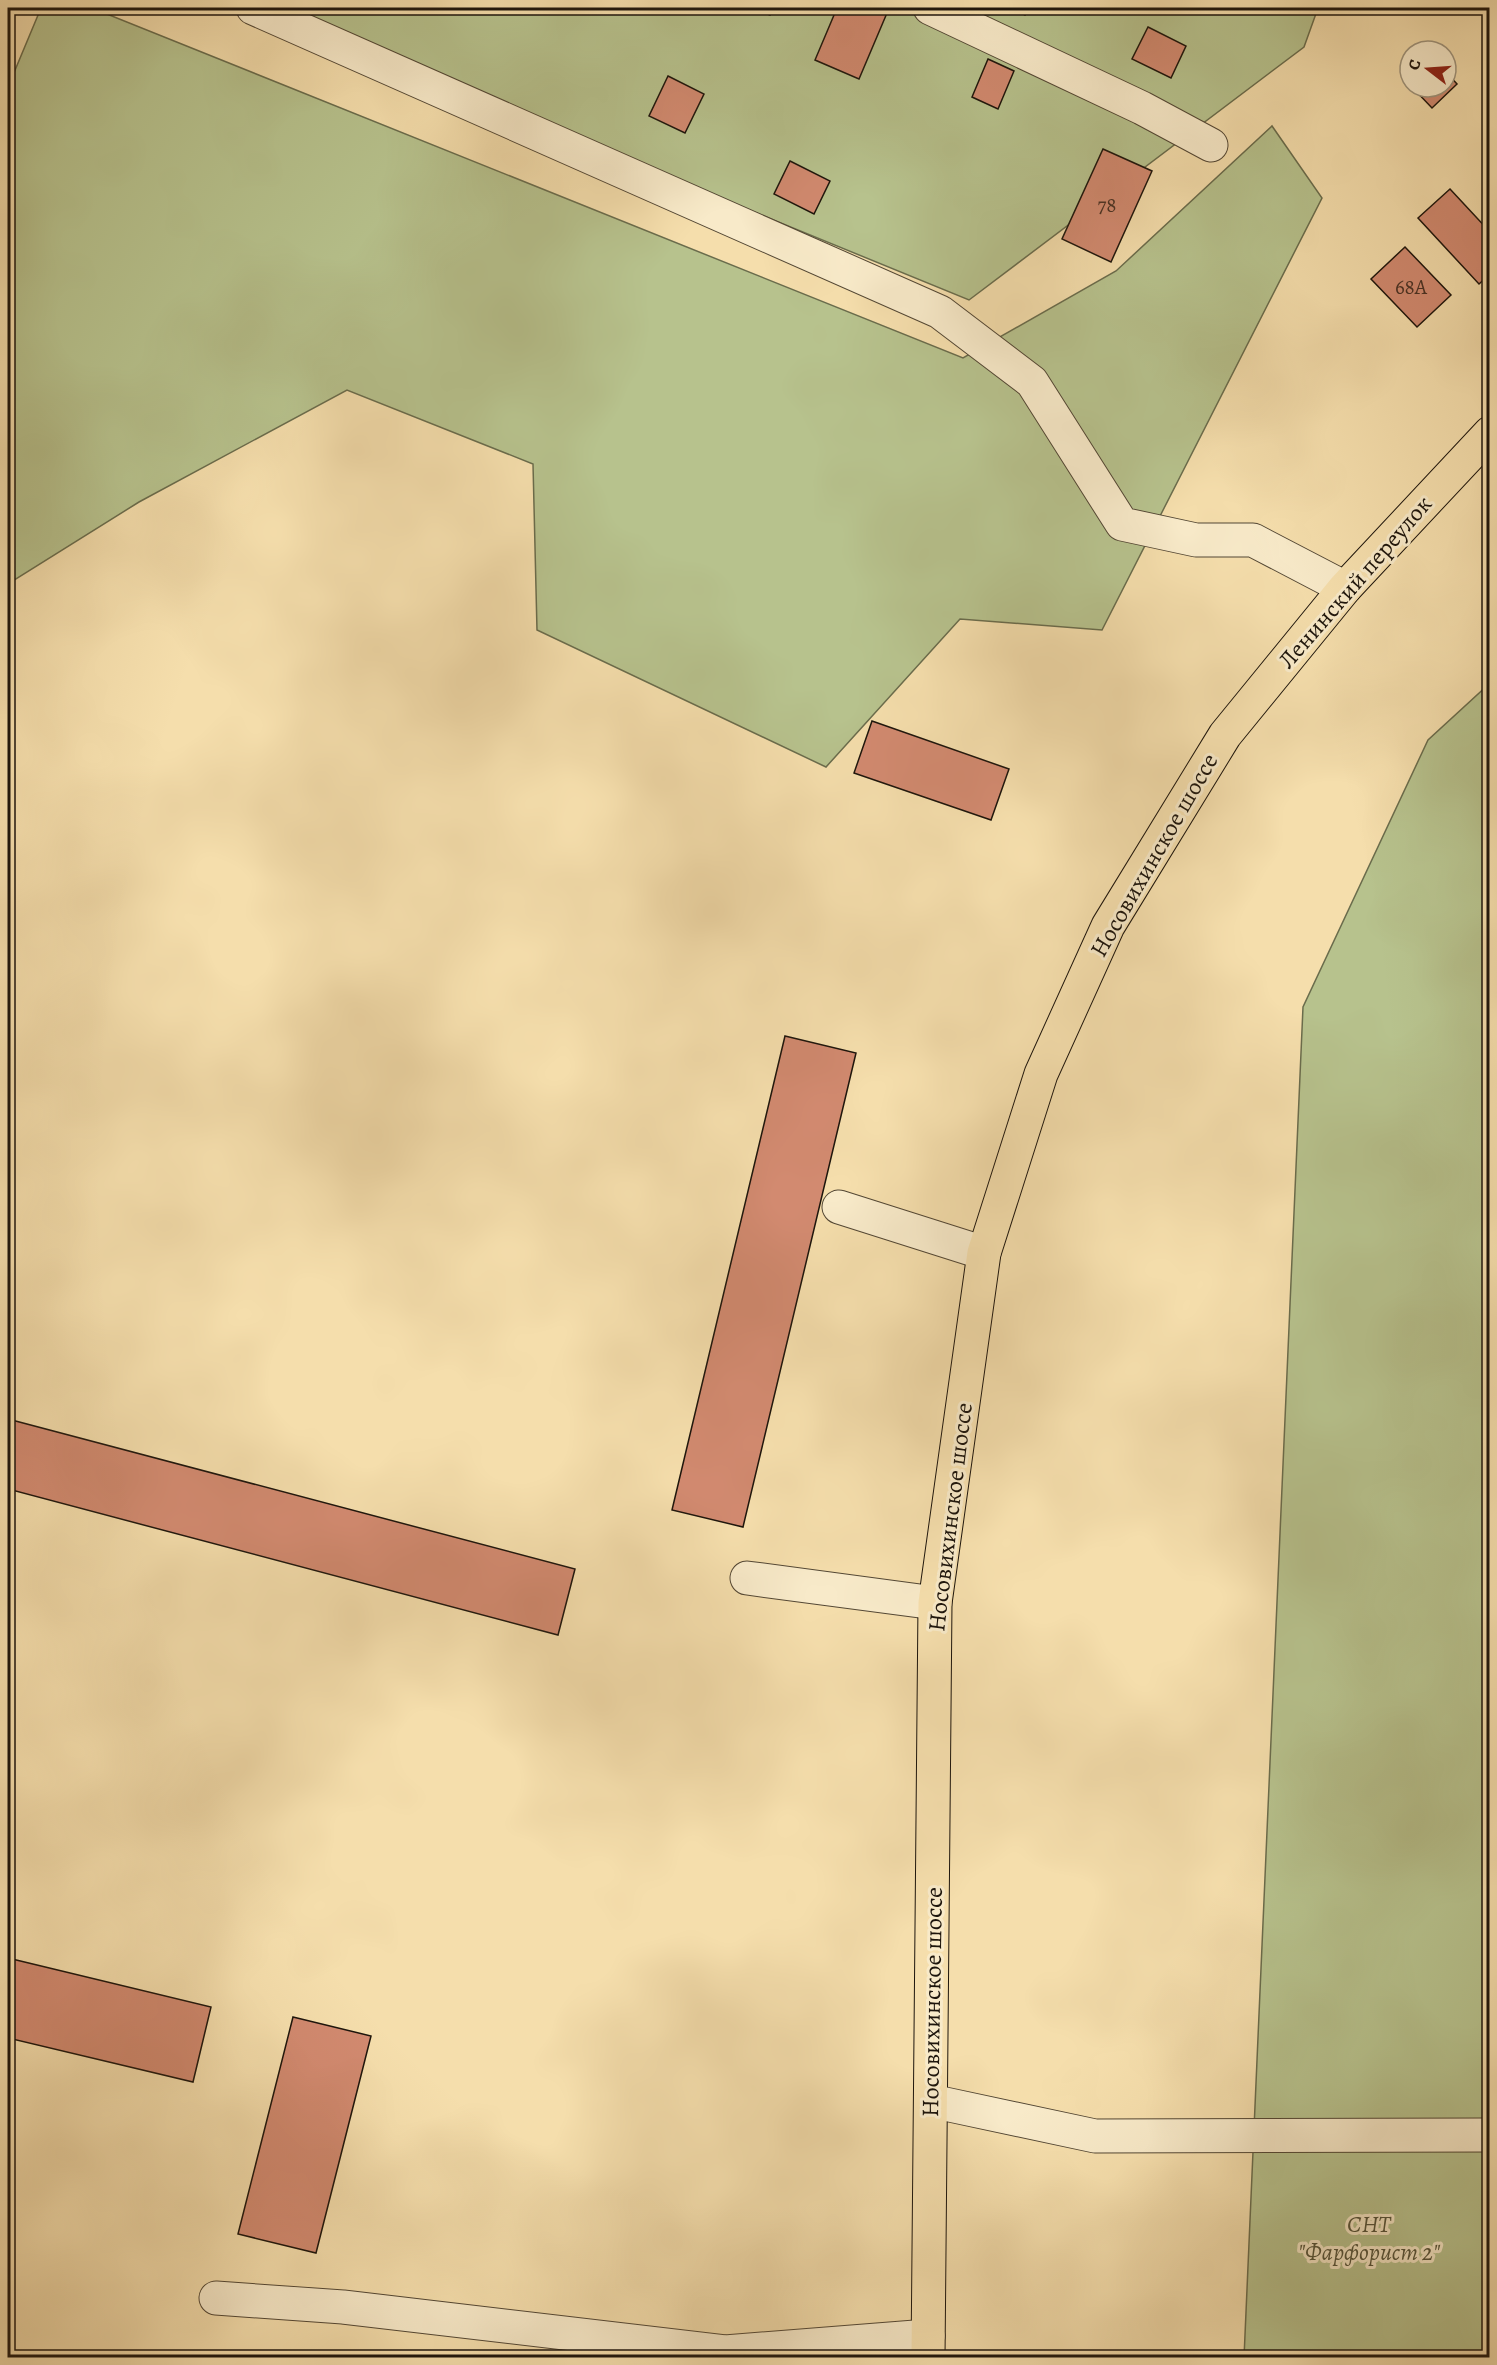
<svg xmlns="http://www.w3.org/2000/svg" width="1497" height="2365" font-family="Alegreya,serif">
  <rect width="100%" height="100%" fill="#f5deac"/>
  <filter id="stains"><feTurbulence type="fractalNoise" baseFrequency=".00333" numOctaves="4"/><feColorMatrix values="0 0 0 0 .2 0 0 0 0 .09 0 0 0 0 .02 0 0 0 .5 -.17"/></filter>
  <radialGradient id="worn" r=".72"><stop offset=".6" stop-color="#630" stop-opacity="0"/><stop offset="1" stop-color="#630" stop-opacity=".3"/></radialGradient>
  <g fill="#b7c28d" stroke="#6a6c4c" stroke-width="1.5">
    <polygon points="41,8 92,8 963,358 1116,271 1272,126 1322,198 1102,630 960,619 826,767 537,630 533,464 347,390 139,502 8,584 8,87"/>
    <polygon points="256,8 1318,8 1304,47 969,300"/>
    <polygon points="1489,684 1489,2357 1244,2358 1303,1007 1428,740"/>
  </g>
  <g fill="#d28a70" stroke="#1d150c" stroke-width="1.5">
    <polygon points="751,8 773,8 770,15"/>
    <polygon points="837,8 872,8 887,13 859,79 815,60"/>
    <polygon points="1011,8 1029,8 1025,15"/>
    <polygon points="1148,27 1186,46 1171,78 1132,59"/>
    <polygon points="988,59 1014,71 998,109 972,97"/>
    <polygon points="1410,72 1410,84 1404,78"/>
    <polygon points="1446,72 1457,84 1432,108 1412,87 1446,87"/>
    <polygon points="668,76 704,94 685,133 649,116"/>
    <polygon points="1103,149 1152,171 1111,262 1062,239"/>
    <polygon points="790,161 830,181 814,214 774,194"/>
    <polygon points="1450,189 1490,232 1490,274 1479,284 1418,218"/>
    <polygon points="1405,247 1451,295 1417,327 1371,279"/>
    <polygon points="872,721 1009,769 991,820 854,773"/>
    <polygon points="785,1036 856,1053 743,1527 672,1510"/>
    <polygon points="8,1419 575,1569 558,1635 8,1489"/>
    <polygon points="8,1958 211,2007 193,2082 8,2038"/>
    <polygon points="293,2017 371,2036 316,2253 238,2234"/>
  </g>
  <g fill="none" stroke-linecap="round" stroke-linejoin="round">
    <g stroke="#534734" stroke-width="35">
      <g id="minor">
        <polyline points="253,8 940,312 1032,382 1122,524 1196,540 1253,540 1345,588"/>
        <polyline points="930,8 1142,108 1211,145"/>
        <polyline points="839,1207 984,1253"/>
        <polyline points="747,1578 935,1603"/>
        <polyline points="931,2101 1095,2136 1490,2135"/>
        <polyline points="216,2298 343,2307 725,2352 928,2336"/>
      </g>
    </g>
    <g stroke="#1d150c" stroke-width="35">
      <polyline id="major" points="928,2358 935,1603 984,1253 1041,1074 1108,926 1225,735 1345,588 1490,433"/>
    </g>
    <use href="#minor" stroke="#f8eac9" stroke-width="33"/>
    <use href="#major" stroke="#f5deac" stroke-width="33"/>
  </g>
  <g text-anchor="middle" stroke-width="6" stroke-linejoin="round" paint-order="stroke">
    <g font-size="21" fill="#4a3225">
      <text x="1107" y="212">78</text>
      <text x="1411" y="294">68А</text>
    </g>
    <g font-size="24" fill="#1d150c" stroke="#f8eac9">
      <text transform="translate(1355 582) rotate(-49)" y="8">Ленинский переулок</text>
      <text transform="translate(1154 855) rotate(-60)" y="8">Носовихинское шоссе</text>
      <text transform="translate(950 1517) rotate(-83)" y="8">Носовихинское шоссе</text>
      <text transform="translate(932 2002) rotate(-89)" y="8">Носовихинское шоссе</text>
    </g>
    <g font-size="24" font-style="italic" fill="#535239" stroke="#f8eac9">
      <text x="1369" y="2232">СНТ<tspan x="1369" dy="28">"Фарфорист 2"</tspan></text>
    </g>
  </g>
  <rect width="1497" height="2365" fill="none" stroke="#f5deac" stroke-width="30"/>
  <rect x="9" y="9" width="1479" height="2347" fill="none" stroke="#1d150c" stroke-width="3"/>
  <rect x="15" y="15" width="1467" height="2335" fill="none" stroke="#1d150c" stroke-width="1.5"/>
  <g transform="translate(1428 69) rotate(287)"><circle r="28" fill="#f8eac9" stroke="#a0957d" stroke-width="1.5"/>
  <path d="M0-4.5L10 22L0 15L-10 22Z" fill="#8f2418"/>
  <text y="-9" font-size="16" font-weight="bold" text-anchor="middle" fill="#1d150c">С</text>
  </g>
  <rect width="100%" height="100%" filter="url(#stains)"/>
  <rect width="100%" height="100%" fill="url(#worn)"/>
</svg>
